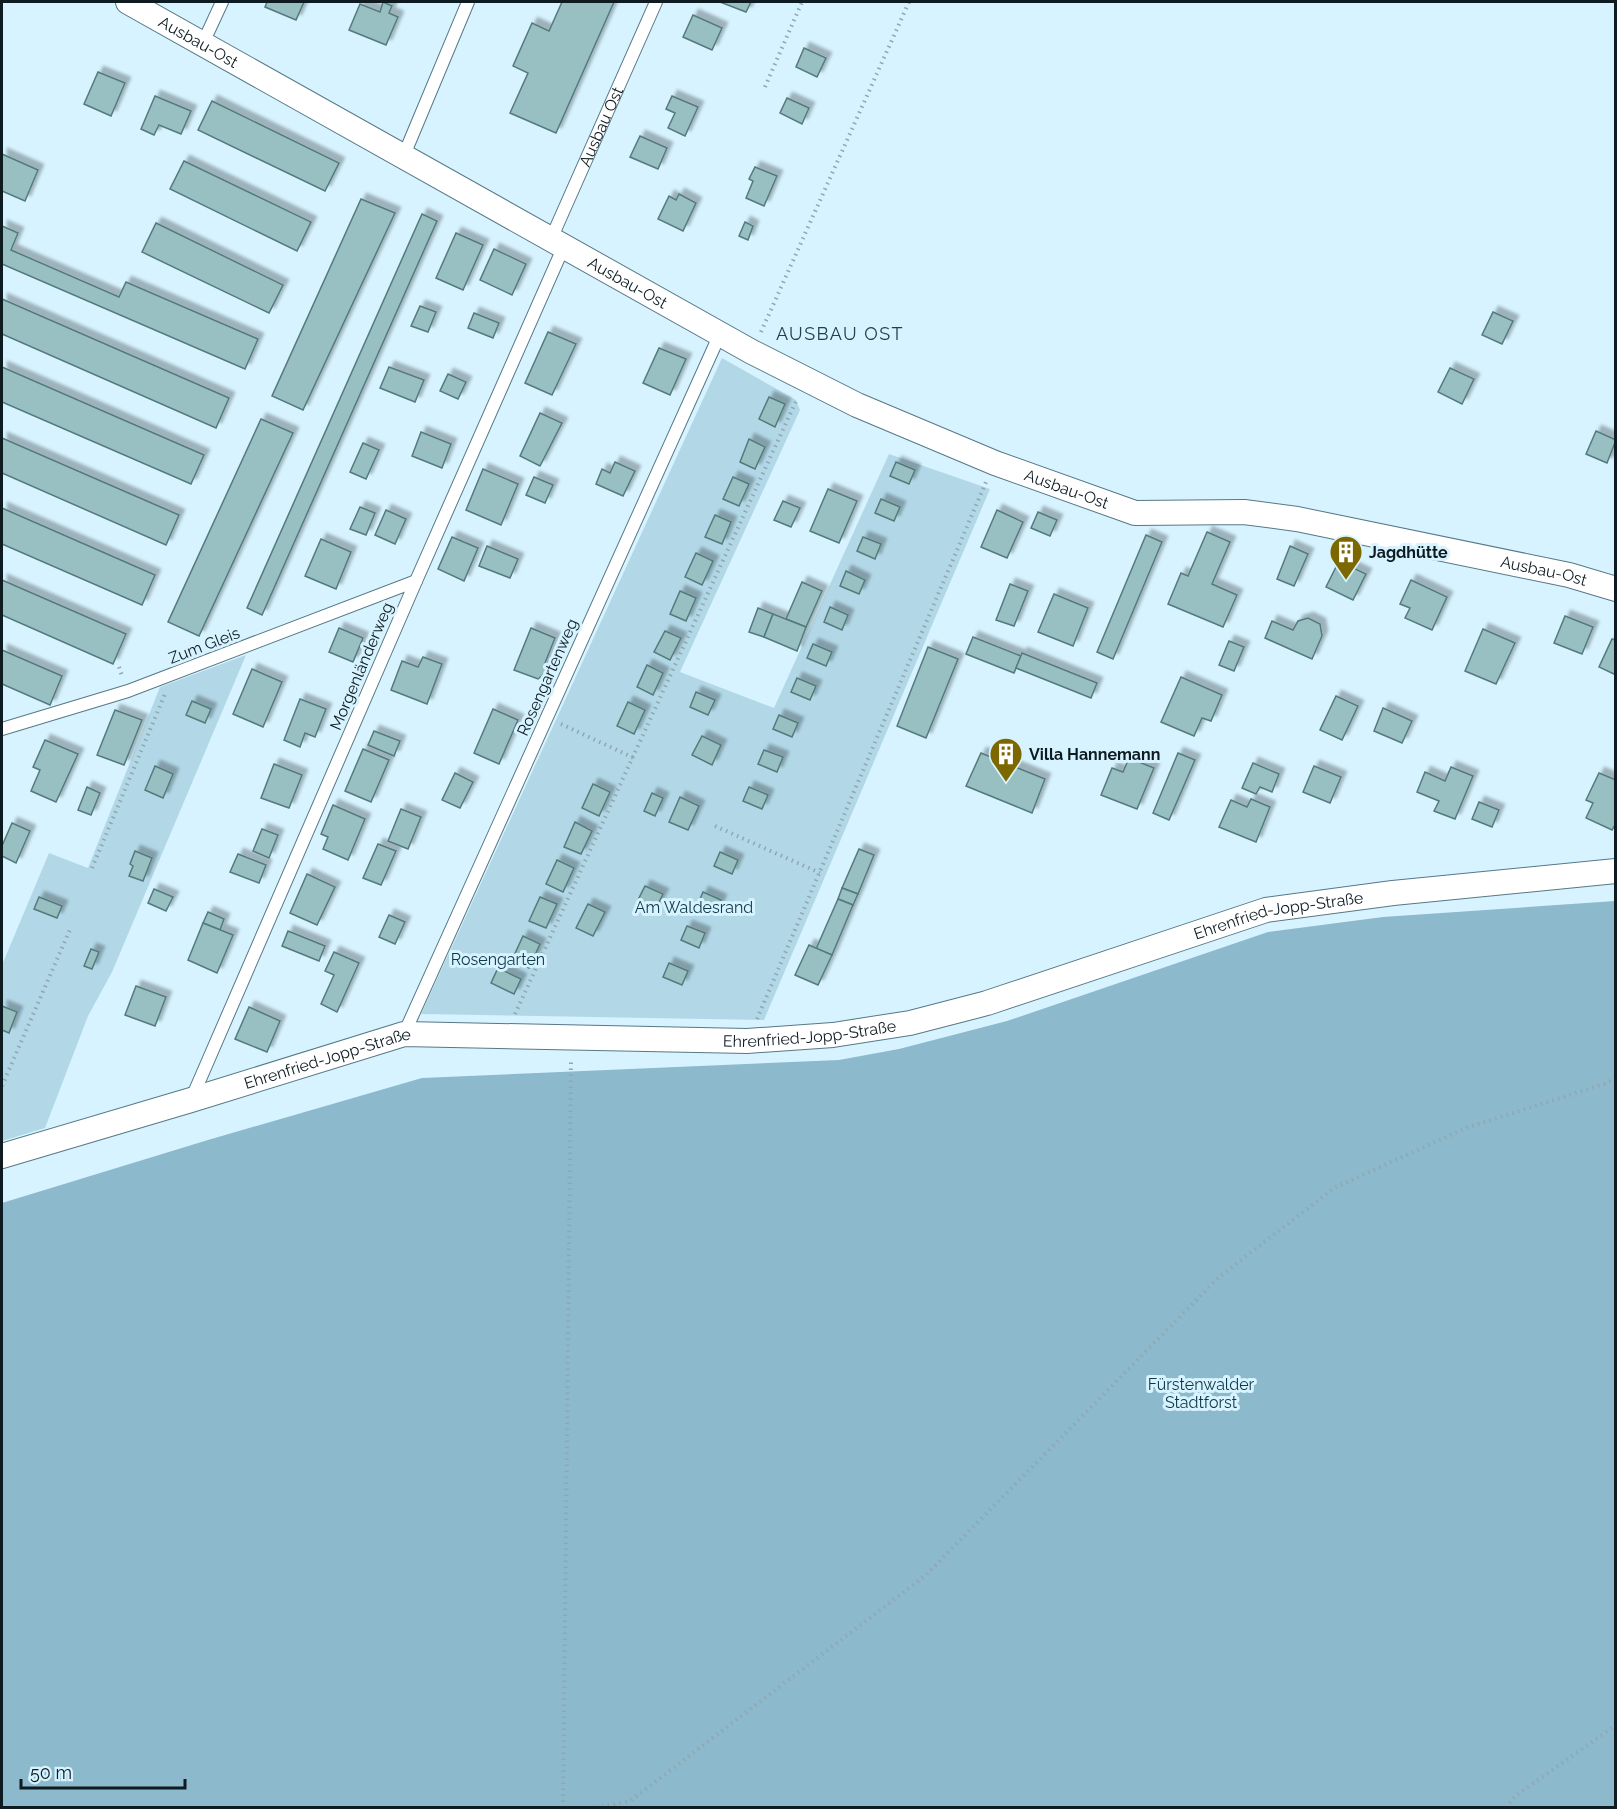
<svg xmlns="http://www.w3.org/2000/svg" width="1617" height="1809" font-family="Raleway,sans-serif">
  <defs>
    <filter id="shadow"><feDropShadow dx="5.5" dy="-5.5" stdDeviation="1.5" flood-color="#0004"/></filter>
  </defs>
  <rect width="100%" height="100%" fill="#d6f3ff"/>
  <g fill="#b2d8e7">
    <polygon points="722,358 796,400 800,410 680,672 774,708 889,454 990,489 764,1020 421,1014"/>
    <polygon points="246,655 112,972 88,1016 45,1128 2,1141 2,965 49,853 88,868 160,687"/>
  </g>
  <polygon fill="#8cb9cc" points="1615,901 1615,1807 2,1807 2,1203 208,1140 422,1078 839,1060 899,1049 1007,1021 1268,932 1383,917"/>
  <g fill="#98c0c2" stroke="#547a7c" stroke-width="1.5" filter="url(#shadow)">
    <polygon points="267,2 304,2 296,20 265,7"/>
    <polygon points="383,2 392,6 389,13 398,17 386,45 349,30 360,4 380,12"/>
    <polygon points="562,2 614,2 556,133 510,113 528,73 513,66 532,23 549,31"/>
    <polygon points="720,2 751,2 746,12"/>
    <polygon points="693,15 722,28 712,50 683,37"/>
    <polygon points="804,48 826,58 817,77 796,67"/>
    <polygon points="98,72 125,83 111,116 84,104"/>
    <polygon points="155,96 191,111 181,134 159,125 154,135 141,129"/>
    <polygon points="672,96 698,107 685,136 668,128 675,113 666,109"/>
    <polygon points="787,98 809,108 802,124 780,113"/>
    <polygon points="212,101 339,163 325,191 198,130"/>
    <polygon points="640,136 667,148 658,169 630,157"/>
    <polygon points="2,154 38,170 25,201 2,191"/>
    <polygon points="184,161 311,222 297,251 170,189"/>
    <polygon points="755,167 777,176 764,206 746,198 753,181 749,179"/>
    <polygon points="679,194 696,203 683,231 658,219 669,196 676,200"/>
    <polygon points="361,199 395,213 303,410 272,396"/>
    <polygon points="422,214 437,221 262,615 247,608"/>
    <polygon points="745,222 753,226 748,240 739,236"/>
    <polygon points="156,223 283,285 269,313 142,252"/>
    <polygon points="2,226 18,233 11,250 119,297 126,282 258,339 245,369 2,264"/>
    <polygon points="456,233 483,245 463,290 436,278"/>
    <polygon points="494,249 526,264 512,295 480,280"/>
    <polygon points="2,299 229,398 216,428 2,334"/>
    <polygon points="420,306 436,312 428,332 411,326"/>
    <polygon points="1493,312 1513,321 1502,344 1482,335"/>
    <polygon points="474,313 499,323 493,338 468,328"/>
    <polygon points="548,332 576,344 552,395 525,383"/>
    <polygon points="659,348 686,359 670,395 643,383"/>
    <polygon points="2,367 204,455 191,484 2,402"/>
    <polygon points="389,367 424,380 415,402 380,388"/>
    <polygon points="1450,368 1474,379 1462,404 1438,392"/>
    <polygon points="448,374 466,382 458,399 440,391"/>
    <polygon points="769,397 785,404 775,427 759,419"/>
    <polygon points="540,413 562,423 540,466 520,456"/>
    <polygon points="261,419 293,433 199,636 168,622"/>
    <polygon points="1596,431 1616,440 1607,463 1586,454"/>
    <polygon points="421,432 451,444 442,468 412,456"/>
    <polygon points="2,438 179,515 166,545 2,473"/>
    <polygon points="749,439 765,447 755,469 740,462"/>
    <polygon points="363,443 379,450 366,479 350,472"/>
    <polygon points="615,462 635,471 623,496 596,484 602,469 610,473"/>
    <polygon points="896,462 915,470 909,484 890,476"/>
    <polygon points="483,469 518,484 501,525 466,510"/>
    <polygon points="534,477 553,485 545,503 526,495"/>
    <polygon points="733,477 749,484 739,506 723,499"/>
    <polygon points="828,489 857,501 839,543 810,531"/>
    <polygon points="881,499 900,507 894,521 875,513"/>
    <polygon points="783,501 800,508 791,527 774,520"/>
    <polygon points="360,507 375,513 366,535 350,529"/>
    <polygon points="2,508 155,575 142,605 2,544"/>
    <polygon points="386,510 406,519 395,544 375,535"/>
    <polygon points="997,510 1023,522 1007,558 981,547"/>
    <polygon points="1038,512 1057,520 1050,536 1031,528"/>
    <polygon points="715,515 731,522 722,544 705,537"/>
    <polygon points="1207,532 1230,542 1212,584 1237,595 1223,627 1168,604 1181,573 1188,576"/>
    <polygon points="1146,535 1162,542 1113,659 1097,652"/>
    <polygon points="452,537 478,548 464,581 438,569"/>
    <polygon points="863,537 881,544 875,559 857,551"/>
    <polygon points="321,539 351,552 336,589 305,576"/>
    <polygon points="487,546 518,559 510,578 479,566"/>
    <polygon points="1290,546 1308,554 1294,586 1277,579"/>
    <polygon points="696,553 713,561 702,585 685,577"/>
    <polygon points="1339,561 1366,574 1353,600 1326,587"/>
    <polygon points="846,571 865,580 859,594 840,586"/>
    <polygon points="2,580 126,634 113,664 2,615"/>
    <polygon points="1411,580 1447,597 1432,630 1405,618 1410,608 1400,604"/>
    <polygon points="802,582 822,591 806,627 786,619"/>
    <polygon points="1010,584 1028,591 1014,626 996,620"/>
    <polygon points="680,591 696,598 686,621 670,614"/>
    <polygon points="1054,594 1088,608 1073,646 1038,632"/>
    <polygon points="830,607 848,615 842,630 824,622"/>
    <polygon points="758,608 773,614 764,637 749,632"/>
    <polygon points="773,614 806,627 797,651 764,637"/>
    <polygon points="1565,616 1593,627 1582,654 1554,643"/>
    <polygon points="1308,618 1320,624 1322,636 1312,659 1265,638 1272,621 1293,630 1298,621"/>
    <polygon points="339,628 363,638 353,662 329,652"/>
    <polygon points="531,628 555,638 545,663 547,667 543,675 538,679 514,670"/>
    <polygon points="1483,629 1515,643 1496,684 1465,671"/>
    <polygon points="665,631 681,638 670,660 654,652"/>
    <polygon points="973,637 1021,656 1014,673 966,654"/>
    <polygon points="1612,639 1616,640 1616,675 1599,667"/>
    <polygon points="1229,641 1244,647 1234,671 1219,665"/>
    <polygon points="813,644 832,652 826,666 807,658"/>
    <polygon points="928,647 958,659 926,738 897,726"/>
    <polygon points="2,650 62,676 50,705 2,684"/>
    <polygon points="1022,653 1097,683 1091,698 1016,668"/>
    <polygon points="423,657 442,664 427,704 391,690 402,661 418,667"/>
    <polygon points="647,665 663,673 653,695 637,687"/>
    <polygon points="252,669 282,682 263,727 233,714"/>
    <polygon points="1181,677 1222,695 1211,721 1202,718 1194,736 1161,722"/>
    <polygon points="797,678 816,686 810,700 791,692"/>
    <polygon points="696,692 715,700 708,715 690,707"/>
    <polygon points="1336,696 1358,706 1342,740 1320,730"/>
    <polygon points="300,699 326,709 315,737 305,733 300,747 284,740"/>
    <polygon points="192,701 211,709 205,723 186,715"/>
    <polygon points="628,702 645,710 634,734 617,726"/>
    <polygon points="1383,708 1412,721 1402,743 1374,731"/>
    <polygon points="493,709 518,720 499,764 474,753"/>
    <polygon points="115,710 142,720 124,765 97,755"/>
    <polygon points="779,715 798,723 792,737 773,729"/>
    <polygon points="374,731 400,741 394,756 368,745"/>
    <polygon points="702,736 721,745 712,765 692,755"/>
    <polygon points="45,740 78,754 56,802 31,791 40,770 33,767"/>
    <polygon points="363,749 389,760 371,802 345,791"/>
    <polygon points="764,750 783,757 777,772 758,764"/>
    <polygon points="981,753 1045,779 1032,813 966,786"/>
    <polygon points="1178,753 1195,760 1169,820 1153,813"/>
    <polygon points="1129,758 1154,768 1137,809 1101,795 1112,768 1123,772"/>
    <polygon points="1253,763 1279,774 1272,792 1260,787 1256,794 1242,788"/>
    <polygon points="274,764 302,775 289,808 261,798"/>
    <polygon points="155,766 173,774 163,798 145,790"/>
    <polygon points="1314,766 1341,777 1330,803 1303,792"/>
    <polygon points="1451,767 1473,776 1455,819 1434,811 1439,801 1417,792 1425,772 1445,781"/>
    <polygon points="455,773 473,782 460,808 442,800"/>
    <polygon points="1599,773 1616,780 1616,823 1612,830 1586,818 1593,803 1586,800"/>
    <polygon points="593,784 610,792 599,816 582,808"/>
    <polygon points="87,787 100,793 91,815 78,810"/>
    <polygon points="749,787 768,795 762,809 743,801"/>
    <polygon points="652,793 663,798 655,816 644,811"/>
    <polygon points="680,797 699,806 688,830 669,822"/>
    <polygon points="1251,799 1270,807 1256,842 1219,827 1231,800 1247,807"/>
    <polygon points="1479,802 1499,810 1492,827 1472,819"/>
    <polygon points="333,805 365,819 348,860 323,849 328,837 321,834"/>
    <polygon points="401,809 421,817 408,849 388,841"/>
    <polygon points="575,822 592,831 581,854 564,847"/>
    <polygon points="12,823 30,831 16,863 2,856 2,846"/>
    <polygon points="262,829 278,835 269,858 253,851"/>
    <polygon points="378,844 396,851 381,885 363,878"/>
    <polygon points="859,849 874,855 858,894 842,888"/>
    <polygon points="135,851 152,858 143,881 129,876 133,866 130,864"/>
    <polygon points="720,852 738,860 732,874 714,866"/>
    <polygon points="238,854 266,865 259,883 230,872"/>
    <polygon points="557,860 574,868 563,892 546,884"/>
    <polygon points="307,874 335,887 317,925 290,913"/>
    <polygon points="645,886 663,894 656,908 638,900"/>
    <polygon points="842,888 858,894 853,905 838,899"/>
    <polygon points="154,889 173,897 166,911 148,903"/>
    <polygon points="703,892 721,900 715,914 697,906"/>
    <polygon points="39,897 62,906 57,918 34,909"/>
    <polygon points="540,897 557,904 546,928 529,921"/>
    <polygon points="838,899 853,905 832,955 816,949"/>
    <polygon points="588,904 605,912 593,936 576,928"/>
    <polygon points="208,912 224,919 220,930 203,923"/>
    <polygon points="389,915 405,922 395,944 379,937"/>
    <polygon points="203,923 233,935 217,973 188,960"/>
    <polygon points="687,926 705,933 699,948 681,940"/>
    <polygon points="288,931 325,946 319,961 282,946"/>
    <polygon points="523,936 540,944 529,968 512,960"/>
    <polygon points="809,945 832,955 818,985 795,975"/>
    <polygon points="91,949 99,952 92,969 84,966"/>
    <polygon points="334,952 359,963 337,1012 321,1004 334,975 325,971"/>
    <polygon points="669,963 688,971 682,985 663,977"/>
    <polygon points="498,968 521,979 514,994 491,983"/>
    <polygon points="136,986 166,997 155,1026 125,1015"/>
    <polygon points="2,1006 17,1012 9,1033 2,1030"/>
    <polygon points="249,1007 280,1021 267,1052 235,1039"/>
  </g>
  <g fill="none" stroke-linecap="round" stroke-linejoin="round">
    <g stroke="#577885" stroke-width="14">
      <g id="service">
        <polyline points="203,43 222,2"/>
        <polyline points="404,155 468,2"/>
        <path id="s1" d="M551,239L656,2"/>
        <polyline points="2,729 128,691 416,581"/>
        <polyline points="404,1034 720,334"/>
        <polyline points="191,1100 416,581 564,246"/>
      </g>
    </g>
    <g stroke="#577885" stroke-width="26">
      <g id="minor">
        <path id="s2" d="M128,2L752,352L857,405L995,463L1135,513L1244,512L1297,519L1569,575L1616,589"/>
        <path id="s3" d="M2,1156L191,1100L404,1034L747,1041L833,1035L910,1023L987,1003L1266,910L1393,893L1616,871"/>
      </g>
    </g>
    <g stroke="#90a7b1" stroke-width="4" stroke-dasharray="1.5 4.5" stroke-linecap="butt">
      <polyline points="765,87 802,2"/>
      <polyline points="761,332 909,2"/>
      <polyline points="119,667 122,676"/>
      <polyline points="561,724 634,758"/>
      <polyline points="715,826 820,873"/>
      <polyline points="92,868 165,694"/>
      <polyline points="515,1014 797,399"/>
      <polyline points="757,1019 986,482"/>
      <polyline points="2,1086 71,927"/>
      <polyline points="563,1808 571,1058"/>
      <polyline points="596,1808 630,1801 926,1575 1218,1278 1334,1188 1466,1128 1604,1084 1616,1078"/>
      <polyline points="1506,1808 1514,1797 1616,1725"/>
    </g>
    <use href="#service" stroke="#fff" stroke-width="12"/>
    <use href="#minor" stroke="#fff" stroke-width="24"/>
  </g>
  <defs>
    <g id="building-pin" transform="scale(1.725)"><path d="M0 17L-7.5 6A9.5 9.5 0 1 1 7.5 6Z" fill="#7d6800" stroke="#d6f3ff"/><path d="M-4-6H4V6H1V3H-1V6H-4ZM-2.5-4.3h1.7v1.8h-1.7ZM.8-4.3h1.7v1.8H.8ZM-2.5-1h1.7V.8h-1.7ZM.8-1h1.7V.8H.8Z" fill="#fff"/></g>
  </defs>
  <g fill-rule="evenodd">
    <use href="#building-pin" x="1346" y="552"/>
    <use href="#building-pin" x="1006" y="754"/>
  </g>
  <g text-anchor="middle" stroke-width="6" stroke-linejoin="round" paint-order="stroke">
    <g font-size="16" fill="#0e1b21" stroke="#d6f3ff">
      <text dy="6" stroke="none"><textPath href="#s2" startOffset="81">Ausbau-Ost</textPath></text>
      <text dy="6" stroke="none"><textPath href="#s1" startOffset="123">Ausbau Ost</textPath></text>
      <text dy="6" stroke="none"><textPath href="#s2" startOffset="573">Ausbau-Ost</textPath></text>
      <text dy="6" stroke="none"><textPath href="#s2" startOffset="1059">Ausbau-Ost</textPath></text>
      <text dy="6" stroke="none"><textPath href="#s2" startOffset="1546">Ausbau-Ost</textPath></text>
      <text transform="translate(204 645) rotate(-21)" y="6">Zum Gleis</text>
      <text transform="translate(361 666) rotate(-67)" y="6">Morgenländerweg</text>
      <text transform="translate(547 677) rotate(-66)" y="6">Rosengartenweg</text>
      <text dy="6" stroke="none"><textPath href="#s3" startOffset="1312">Ehrenfried-Jopp-Straße</textPath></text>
      <text dy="6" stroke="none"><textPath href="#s3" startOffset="826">Ehrenfried-Jopp-Straße</textPath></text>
      <text dy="6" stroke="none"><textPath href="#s3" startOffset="340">Ehrenfried-Jopp-Straße</textPath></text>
    </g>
    <g font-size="16" font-weight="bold" fill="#0e1b21" stroke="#d6f3ff" text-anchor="start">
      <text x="1369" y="558">Jagdhütte</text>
      <text x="1029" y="760">Villa Hannemann</text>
    </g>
    <g font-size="16" fill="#0f3846" stroke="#d6f3ff">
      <text x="694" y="913">Am Waldesrand</text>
      <text x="498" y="965">Rosengarten</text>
      <text x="1201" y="1390">Fürstenwalder<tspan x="1201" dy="18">Stadtforst</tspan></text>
    </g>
    <g font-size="18" letter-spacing="1.5" fill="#20404c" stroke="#d6f3ff">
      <text x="840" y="340">AUSBAU OST</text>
    </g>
  </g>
  <rect width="1617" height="1809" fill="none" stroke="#0e1b21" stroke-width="6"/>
  <path d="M21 1779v9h164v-9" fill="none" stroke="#0e1b21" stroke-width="3"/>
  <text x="30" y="1779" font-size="18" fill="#0e1b21" stroke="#d6f3ff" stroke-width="4.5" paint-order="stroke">50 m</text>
</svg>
